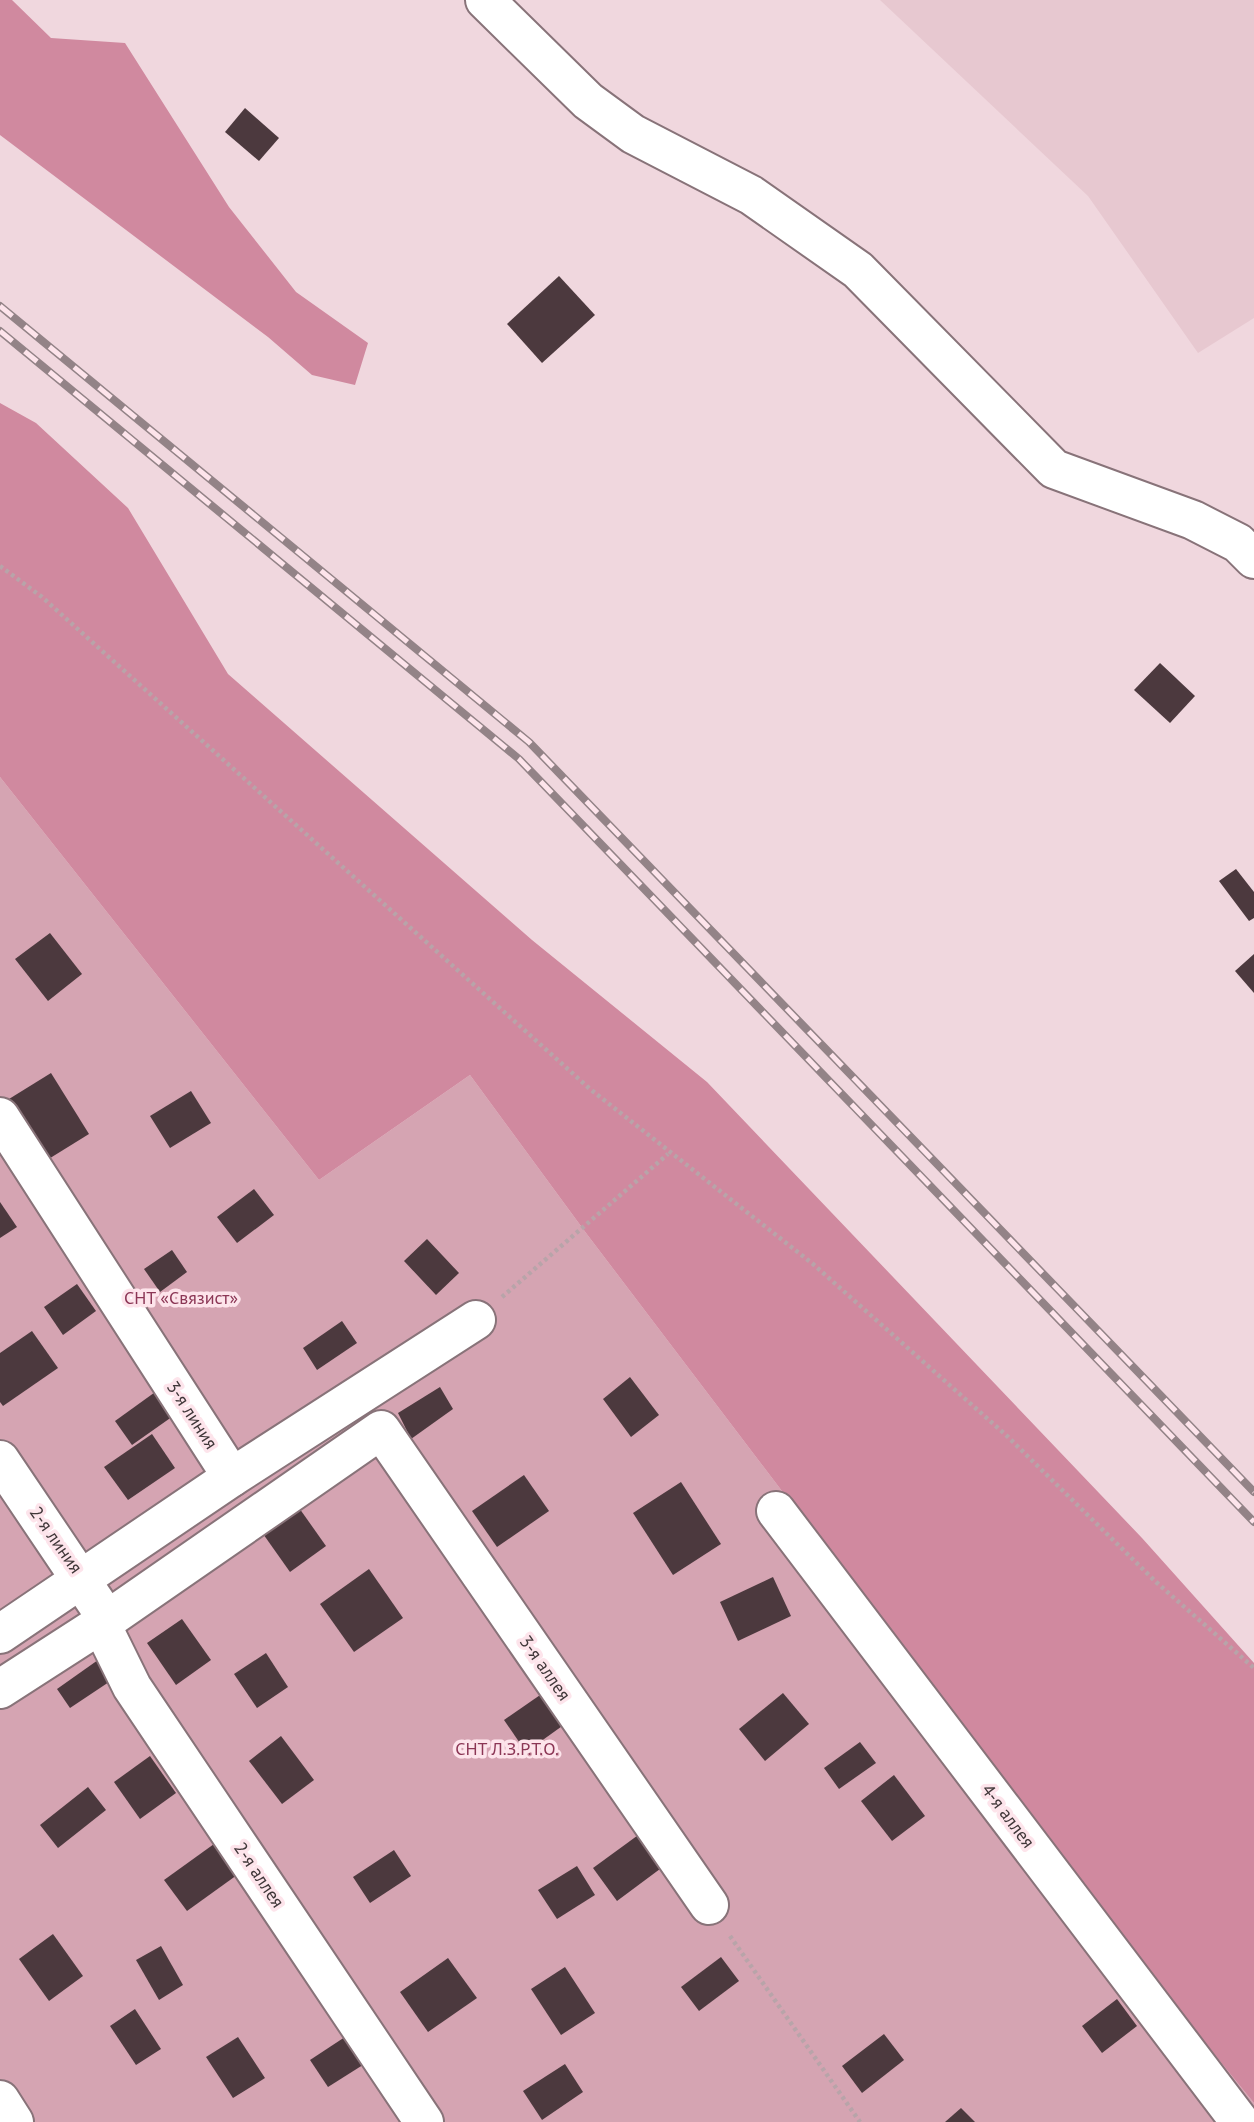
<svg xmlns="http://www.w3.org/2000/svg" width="1254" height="2122" font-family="'PT Sans',sans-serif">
  <rect width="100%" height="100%" fill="#f0d7de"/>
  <polygon fill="#e7c8d0" points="880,0 1254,0 1254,318 1198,353 1088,196"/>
  <polygon fill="#d5a4b2" points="0,777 319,1180 470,1075 586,1233 1144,1968 1254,2103 1254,2122 18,2122 0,2095"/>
  <g fill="#d0899f">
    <polygon points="0,0 12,0 51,38 125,43 229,207 296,292 368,343 355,385 312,375 268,337 0,135"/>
    <polygon points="0,403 36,423 128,508 228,674 532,940 707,1082 1142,1538 1254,1663 1254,2103 1144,1968 586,1233 470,1075 319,1180 0,777"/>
  </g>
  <g fill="#4c393e">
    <polygon points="245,108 279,138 259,161 225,132"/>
    <polygon points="559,276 595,315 542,363 507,324"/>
    <polygon points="1160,663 1195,696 1170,723 1134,690"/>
    <polygon points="1236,869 1254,892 1254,918 1249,921 1219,881"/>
    <polygon points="50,933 82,974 48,1001 15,959"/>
    <polygon points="1254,954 1254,993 1235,971"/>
    <polygon points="51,1073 89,1134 47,1160 9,1099"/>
    <polygon points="191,1091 211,1123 170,1148 150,1116"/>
    <polygon points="254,1189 274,1215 237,1243 217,1217"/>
    <polygon points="0,1202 17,1227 0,1238"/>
    <polygon points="427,1239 459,1273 436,1295 404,1261"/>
    <polygon points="172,1250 187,1272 160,1292 144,1269"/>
    <polygon points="77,1284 96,1311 63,1335 44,1307"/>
    <polygon points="342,1321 357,1343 317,1370 303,1348"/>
    <polygon points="32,1331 58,1368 3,1406 0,1402 0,1353"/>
    <polygon points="630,1377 659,1415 631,1437 603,1399"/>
    <polygon points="440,1387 453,1409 411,1439 398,1413"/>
    <polygon points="158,1390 176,1414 132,1445 115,1421"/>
    <polygon points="152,1434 175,1468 128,1500 104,1467"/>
    <polygon points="524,1475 549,1511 497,1547 472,1511"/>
    <polygon points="681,1482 721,1544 673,1575 633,1513"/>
    <polygon points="297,1505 326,1546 290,1572 261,1531"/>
    <polygon points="369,1569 403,1618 354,1652 320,1604"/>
    <polygon points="773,1577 791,1616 738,1641 720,1602"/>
    <polygon points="182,1619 211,1660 176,1685 147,1643"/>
    <polygon points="266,1653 288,1687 257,1708 234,1674"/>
    <polygon points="98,1660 112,1680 70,1708 57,1689"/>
    <polygon points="543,1693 565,1724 526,1752 504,1720"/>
    <polygon points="783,1693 809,1724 765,1761 739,1729"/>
    <polygon points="281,1736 314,1780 282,1804 249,1761"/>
    <polygon points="860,1742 876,1763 839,1789 824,1768"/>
    <polygon points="150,1756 176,1793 140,1819 114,1782"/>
    <polygon points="894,1775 925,1816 892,1841 861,1801"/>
    <polygon points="88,1787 106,1810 58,1848 40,1825"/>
    <polygon points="641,1833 664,1866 617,1901 593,1868"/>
    <polygon points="214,1844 237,1875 187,1911 164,1880"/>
    <polygon points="394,1850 411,1876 370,1903 353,1877"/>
    <polygon points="577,1866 595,1895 557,1919 538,1890"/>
    <polygon points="53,1934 83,1976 49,2001 19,1959"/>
    <polygon points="161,1946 183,1985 159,2000 136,1960"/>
    <polygon points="721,1957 739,1981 699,2011 681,1987"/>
    <polygon points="448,1958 477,1998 428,2032 400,1992"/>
    <polygon points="565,1967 595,2013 561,2035 531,1989"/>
    <polygon points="1117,1999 1137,2026 1102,2053 1082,2026"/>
    <polygon points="135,2009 161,2049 136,2065 110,2026"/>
    <polygon points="884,2034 904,2060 862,2093 842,2066"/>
    <polygon points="348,2035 366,2063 328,2087 310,2060"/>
    <polygon points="238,2037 265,2078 233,2098 206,2057"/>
    <polygon points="565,2064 583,2092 542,2120 523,2091"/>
    <polygon points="961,2108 975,2122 945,2122"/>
  </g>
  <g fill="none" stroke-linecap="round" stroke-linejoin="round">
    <g stroke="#887379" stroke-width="42">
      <g id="minor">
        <polyline points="485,0 588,101 633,134 751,195 858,270 1054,469 1193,520 1238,543 1254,559"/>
        <polyline points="0,1117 232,1477 0,1634"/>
        <polyline points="0,1460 101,1610 101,1624 132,1687 424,2122"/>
        <polyline points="232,1477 476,1320"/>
        <polyline points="776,1511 1240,2122"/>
        <polyline points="0,1689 101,1624 381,1430 709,1905"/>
        <polyline points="0,2100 14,2122"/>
      </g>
    </g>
    <g stroke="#b8a4a9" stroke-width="4.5" stroke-dasharray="3.5 3.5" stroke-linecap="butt">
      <polyline points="0,566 42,597 590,1089 813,1264 1007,1436 1156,1582 1254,1668"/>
      <polyline points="502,1297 668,1154"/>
      <polyline points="730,1936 860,2122"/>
    </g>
    <use href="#minor" stroke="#fff" stroke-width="38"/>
    <g stroke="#938387" stroke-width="8">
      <g id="rail">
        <polyline points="0,306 529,742 1254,1492"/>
        <polyline points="0,331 519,759 1254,1522"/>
      </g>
    </g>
    <use href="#rail" stroke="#fde4eb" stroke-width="5" stroke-dasharray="16" stroke-linecap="butt"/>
  </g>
  <g text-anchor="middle" stroke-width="7" stroke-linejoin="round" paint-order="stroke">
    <g font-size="18" fill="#8b3655" stroke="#fde4eb">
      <text x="181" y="1304">СНТ «Связист»</text>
      <text x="507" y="1755">СНТ Л.З.Р.Т.О.</text>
    </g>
    <g font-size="18" fill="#403739" stroke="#fde4eb">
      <text transform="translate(192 1415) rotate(57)" y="6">3-я линия</text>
      <text transform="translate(56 1540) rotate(55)" y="6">2-я линия</text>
      <text transform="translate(545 1668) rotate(55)" y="6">3-я аллея</text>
      <text transform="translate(1008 1816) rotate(53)" y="6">4-я аллея</text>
      <text transform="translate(259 1875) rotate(56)" y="6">2-я аллея</text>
    </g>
  </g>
</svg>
